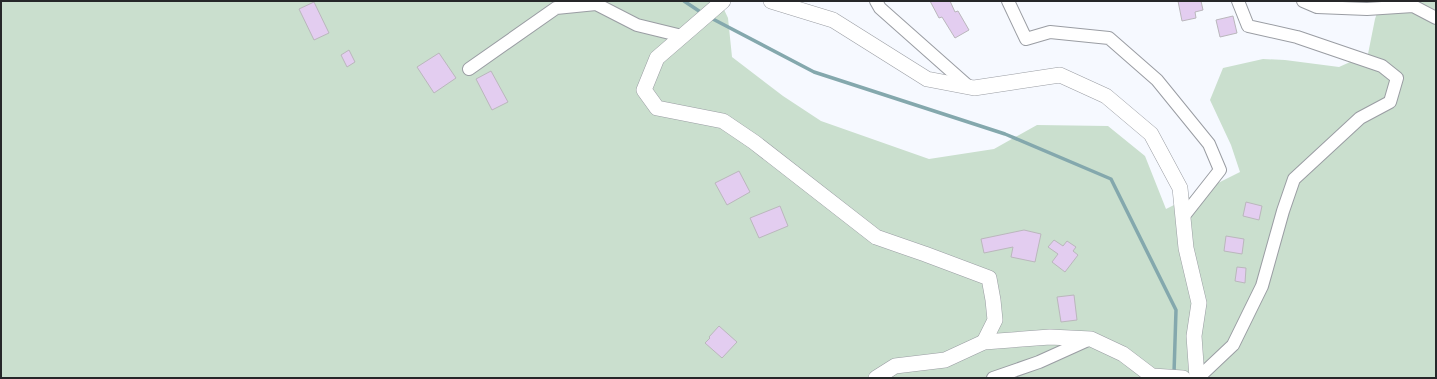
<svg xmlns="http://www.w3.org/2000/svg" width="1437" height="379" font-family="'IBM Plex Sans',sans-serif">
  <rect width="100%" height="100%" fill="#f6f9ff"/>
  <polygon fill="#cadfce" points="1,1 720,1 728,18 732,57 783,96 821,121 929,159 994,149 1037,125 1108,126 1145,156 1166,209 1240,172 1231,145 1210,100 1223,68 1263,59 1285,60 1339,67 1368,54 1375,19 1381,1 1436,1 1436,378 1,378"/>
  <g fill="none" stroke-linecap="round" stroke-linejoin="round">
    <g stroke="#84a8ad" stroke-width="3.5">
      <polyline points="684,1 702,13"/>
      <polyline points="709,17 814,72 1005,134 1111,179 1176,310 1174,373"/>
    </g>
  </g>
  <g fill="#e3cdf0" stroke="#bab7bc">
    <polygon points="930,1 950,1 955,12 958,11 969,30 955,38 942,17 939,18"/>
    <polygon points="1178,1 1201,1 1203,10 1195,12 1196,18 1182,21"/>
    <polygon points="314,2 329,33 314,40 299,9"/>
    <polygon points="1233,16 1237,33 1220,37 1216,20"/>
    <polygon points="349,50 355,62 347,67 341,55"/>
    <polygon points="439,53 456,78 434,93 417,67"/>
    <polygon points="491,71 508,102 492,110 476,79"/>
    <polygon points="739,171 750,192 727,205 715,183"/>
    <polygon points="1246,202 1262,206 1259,220 1243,216"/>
    <polygon points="780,206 788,226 759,238 750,218"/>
    <polygon points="1024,230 1041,234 1035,262 1011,257 1013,247 984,253 981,239"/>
    <polygon points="1226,236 1244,239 1242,254 1224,251"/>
    <polygon points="1054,240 1063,246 1067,241 1076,247 1073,251 1078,255 1065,272 1052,262 1058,254 1048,247"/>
    <polygon points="1237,267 1246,268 1245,283 1235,281"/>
    <polygon points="1074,295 1077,320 1061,322 1057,297"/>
    <polygon points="719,326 737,342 722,358 705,343 710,338 709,337"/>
  </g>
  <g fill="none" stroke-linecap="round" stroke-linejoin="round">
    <g stroke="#9a9da3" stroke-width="14">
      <g id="minor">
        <polyline points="876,1 880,8 968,86"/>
        <polyline points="1008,1 1026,39 1050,32 1109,38 1157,80 1209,144 1220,170 1183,217"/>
        <polyline points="1303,1 1317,7 1367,9 1413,6 1436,18"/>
        <polyline points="469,69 556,8 596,4 637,25 682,36"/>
        <polyline points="993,378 1039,362 1090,339"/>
        <polyline points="1198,378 1233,345 1262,286 1283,211 1294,179 1360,118 1390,102 1397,78 1382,66 1297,37 1248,26 1238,1"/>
      </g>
    </g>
    <g stroke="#9a9da3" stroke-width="16">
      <g id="tertiary">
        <polyline points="723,1 657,58 644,90 657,108 723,121 754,142 876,237 925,254 989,278 993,300 995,320 984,342"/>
        <polyline points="771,1 833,20 927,79 974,88 1060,75 1106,96 1151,134 1180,188 1186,248 1199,303 1194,336 1197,378"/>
        <polyline points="876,378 895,366 945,360 984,342 1050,337 1091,339 1123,354 1152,376 1183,378"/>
      </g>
    </g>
    <use href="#minor" stroke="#fff" stroke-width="12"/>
    <use href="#tertiary" stroke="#fff" stroke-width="15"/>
  </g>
  <rect width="1437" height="379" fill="none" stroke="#262729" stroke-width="4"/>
</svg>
